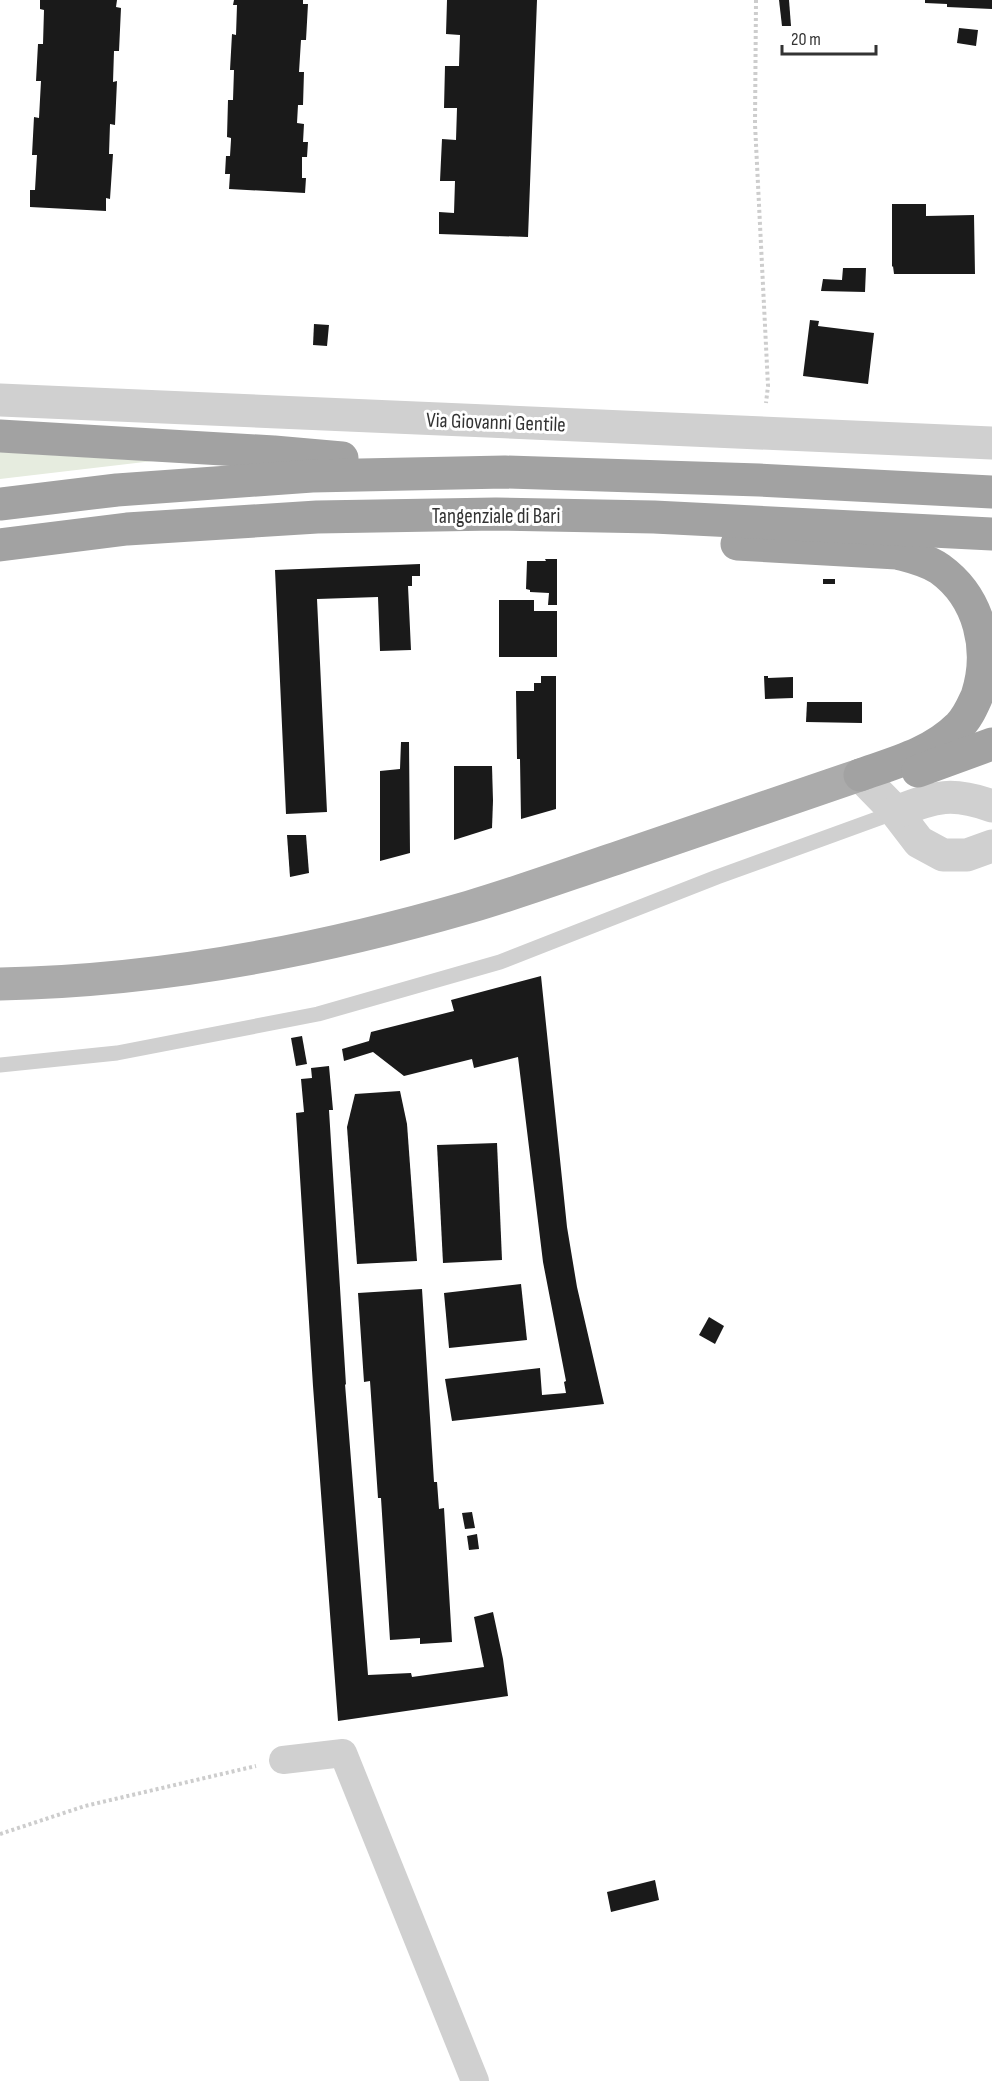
<svg xmlns="http://www.w3.org/2000/svg" width="992" height="2081" font-family="'Sofia Sans Condensed',sans-serif">
  <rect width="100%" height="100%" fill="#fff"/>
  <polygon fill="#e6ecdf" points="0,452 153,461 0,479"/>
  <g fill="#1a1a1a">
    <polygon points="40,0 117,0 116,7 121,8 119,51 114,51 113,82 117,81 115,125 110,124 109,154 113,154 110,199 106,198 106,211 30,207 30,190 35,190 37,155 32,155 34,117 39,118 41,81 36,81 38,44 43,44 44,10 40,9"/>
    <polygon points="234,0 303,0 303,4 308,4 306,40 301,40 299,72 304,72 303,105 298,105 297,123 304,124 303,142 308,142 307,157 302,157 302,178 306,178 305,193 229,189 230,174 225,174 226,156 230,156 231,140 231,138 227,137 228,100 233,100 234,70 230,70 232,34 236,35 237,5 233,5"/>
    <polygon points="447,0 537,0 528,237 439,234 439,212 454,213 455,181 440,181 442,139 456,140 457,108 444,108 445,66 459,66 460,35 446,34"/>
    <polygon points="779,0 789,0 791,26 782,26"/>
    <polygon points="925,0 992,0 992,9 947,7 947,4 925,3"/>
    <polygon points="959,28 978,30 976,46 957,43"/>
    <polygon points="892,204 926,204 926,216 974,215 975,274 894,274 893,266 892,267"/>
    <polygon points="843,268 866,268 865,292 821,291 823,279 842,280"/>
    <polygon points="810,320 819,321 818,326 874,333 868,384 803,376"/>
    <polygon points="314,324 329,325 327,346 313,345"/>
    <polygon points="545,559 557,559 557,605 548,605 549,593 530,592 530,590 526,589 527,561 546,561"/>
    <polygon points="420,564 420,576 412,576 412,586 408,586 411,650 380,651 378,597 317,599 327,812 286,814 275,570"/>
    <rect x="823" y="579" width="12" height="5"/>
    <polygon points="499,600 534,600 534,611 557,611 557,657 499,657"/>
    <polygon points="541,676 556,676 556,809 521,819 520,759 517,759 516,691 534,691 534,683 541,683"/>
    <polygon points="764,676 768,676 768,678 793,677 793,698 765,699"/>
    <polygon points="807,702 862,702 862,723 806,722"/>
    <polygon points="401,742 409,742 410,853 380,861 380,771 400,769"/>
    <polygon points="454,766 492,766 493,801 492,828 454,840"/>
    <polygon points="287,835 306,835 309,873 290,877"/>
    <polygon points="541,976 567,1227 577,1287 604,1404 452,1421 445,1379 540,1368 542,1395 566,1393 564,1382 566,1381 543,1262 518,1057 474,1068 472,1059 404,1076 373,1052 344,1061 342,1049 369,1041 371,1032 454,1011 451,1000"/>
    <polygon points="302,1036 307,1064 296,1066 291,1038"/>
    <polygon points="329,1066 333,1110 329,1110 346,1385 345,1384 368,1675 411,1673 412,1677 484,1667 474,1617 493,1612 503,1659 508,1696 338,1721 313,1386 296,1113 304,1112 301,1079 312,1078 311,1068"/>
    <polygon points="400,1091 407,1124 417,1261 357,1264 347,1127 355,1094"/>
    <polygon points="497,1143 502,1260 443,1263 437,1145"/>
    <polygon points="521,1284 527,1340 449,1348 444,1293"/>
    <polygon points="422,1289 434,1482 437,1482 439,1509 444,1508 452,1642 420,1644 420,1638 390,1640 381,1498 378,1498 370,1381 364,1382 358,1293"/>
    <polygon points="709,1317 724,1326 715,1344 699,1335"/>
    <polygon points="472,1512 475,1528 465,1529 462,1513"/>
    <polygon points="477,1534 479,1549 469,1550 467,1536"/>
    <polygon points="655,1880 659,1900 611,1912 607,1892"/>
  </g>
  <g fill="none" stroke-linecap="round" stroke-linejoin="round">
    <g stroke="#cdcdcd" stroke-width="4" stroke-dasharray="3 3" stroke-linecap="butt">
      <polyline points="756,0 755,124 768,386 766,403"/>
      <polyline points="0,1834 85,1806 256,1766"/>
    </g>
    <polyline stroke="#d0d0d0" stroke-width="15" points="0,1065 117,1053 318,1014 500,962 717,877 896,812"/>
    <polyline stroke="#d0d0d0" stroke-width="28" points="283,1760 343,1753 475,2081"/>
    <g stroke="#d0d0d0" stroke-width="33">
      <polyline points="0,400 992,443"/>
      <polyline points="860,775 896,812 919,842 943,855 967,855 992,846"/>
      <path d="M896,812C936,797 950,791 992,806"/>
    </g>
    <path stroke="#ababab" stroke-width="33" d="M0,984C159,981 317,951 469,907C520,892 569,874 620,857C700,830 780,803 860,775"/>
    <g stroke="#a2a2a2" stroke-width="33">
      <polyline points="0,436 274,452 342,458"/>
      <polyline points="0,504 117,490 312,476 505,472 759,480 992,492"/>
      <path d="M737,544L897,553C912,557 927,560 940,569C980,598 992,650 977,696C972,707 967,719 958,727C932,753 894,763 860,775"/>
      <polyline points="0,545 127,529 317,517 496,514 654,517 992,534"/>
      <polyline points="918,771 992,744"/>
    </g>
  </g>
  <g text-anchor="middle" stroke-width="6" stroke-linejoin="round" paint-order="stroke">
    <g font-size="21" fill="#333" stroke="#fff">
      <text transform="translate(496 422) rotate(2)" y="7">Via Giovanni Gentile</text>
      <text x="496" y="523">Tangenziale di Bari</text>
    </g>
  </g>
  <path d="M782 45v9h94v-9" fill="none" stroke="#333333" stroke-width="3"/>
  <text x="791" y="45" font-size="18" fill="#333333" stroke="#ffffff" stroke-width="4.5" paint-order="stroke">20 m</text>
</svg>
